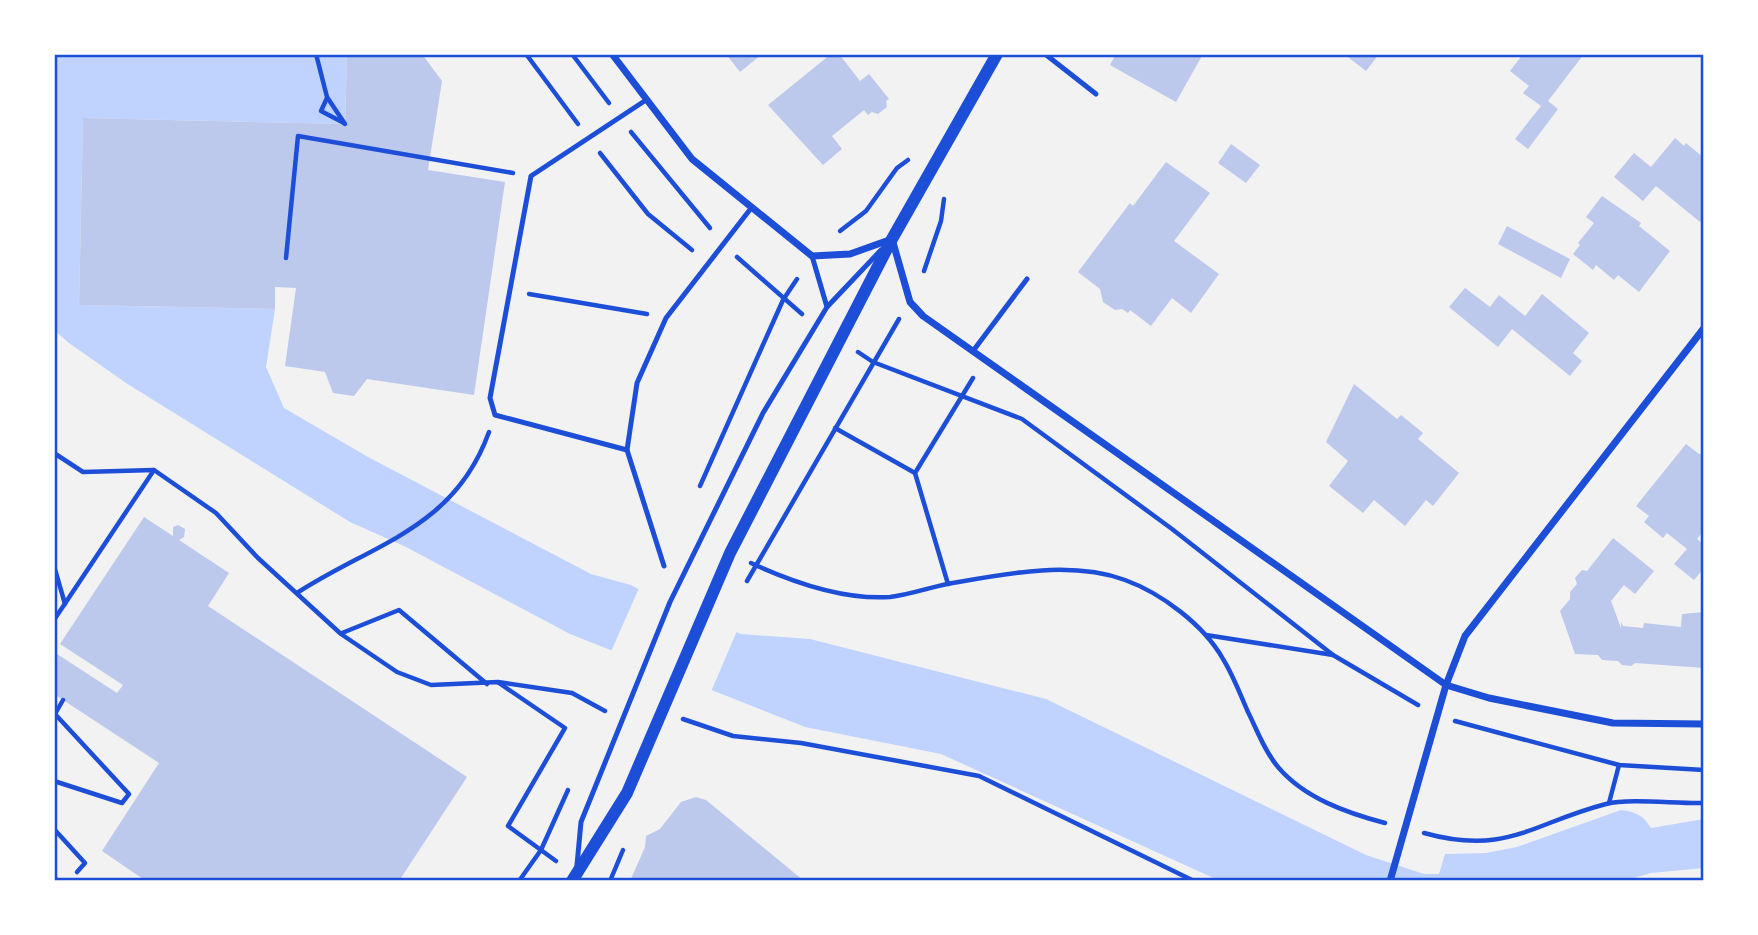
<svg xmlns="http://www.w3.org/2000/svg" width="1758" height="935" font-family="'Space Grotesk',sans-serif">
  <rect width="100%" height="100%" fill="#f2f2f2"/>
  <path fill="#bfd3fe" d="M54,54H347L345,124L83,118L79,305L275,309L266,367L284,408L368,457L591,574L631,585L664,603L741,634L810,639L1046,699L1366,855L1424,874H1439L1445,854L1486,853L1517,847L1621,810C1636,812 1643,815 1651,828L1704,819V868L1651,873L1623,881H1220L941,754L805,727L570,634L406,547L350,522L126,383L69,343L54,330Z"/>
  <polygon fill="#f2f2f2" points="639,588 737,631 710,694 609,656"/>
  <g fill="#bdc9ec">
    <polygon points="347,54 422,54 442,81 428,170 505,182 474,395 367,379 354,396 333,393 325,372 285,366 296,288 275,287 275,309 79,305 83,118 345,124"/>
    <polygon points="726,54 762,54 740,72"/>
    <polygon points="831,54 839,54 860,81 869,74 889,99 886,101 887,107 878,114 872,112 868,115 864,110 832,136 842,149 823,165 768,105"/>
    <polygon points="1116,54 1203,54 1176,102 1110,65"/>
    <polygon points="1344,54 1379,54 1366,71"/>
    <polygon points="1523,54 1584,54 1548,101 1558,109 1528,149 1515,139 1541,106 1523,93 1529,86 1510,71"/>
    <polygon points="1675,138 1684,146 1686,143 1704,158 1701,166 1704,218 1700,222 1656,186 1643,201 1614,177 1634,153 1651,167"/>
    <polygon points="1231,144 1260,165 1246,183 1218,163"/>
    <polygon points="1166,162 1210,193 1174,241 1219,274 1191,313 1172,298 1151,326 1130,310 1128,313 1122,309 1115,310 1103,302 1100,289 1078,272 1130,203 1133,206"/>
    <polygon points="1602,196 1641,223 1639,226 1670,251 1639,292 1618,275 1614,280 1596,265 1593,270 1573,254 1580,245 1578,243 1594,223 1586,217"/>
    <polygon points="1507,226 1570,259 1561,278 1498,244"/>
    <polygon points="1465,288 1490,307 1499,295 1525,316 1542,294 1589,333 1573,353 1582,361 1570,376 1512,329 1498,347 1449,307"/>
    <polygon points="1354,384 1397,419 1401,415 1423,433 1418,439 1459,473 1433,506 1426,500 1405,526 1374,500 1363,513 1329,486 1348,461 1326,442"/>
    <polygon points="1686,444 1699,454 1704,453 1704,530 1697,539 1704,545 1704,568 1694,580 1674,564 1687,549 1667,533 1663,538 1644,522 1649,516 1636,506"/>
    <polygon points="144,517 173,536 173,527 178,525 185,529 184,537 179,540 229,573 208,606 467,777 399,881 146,881 102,851 159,763 54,694 54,658 57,654 117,693 123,685 60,644"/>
    <polygon points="1613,538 1654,571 1635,594 1624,585 1611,601 1621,628 1621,622 1623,626 1643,628 1644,623 1681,627 1682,614 1704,612 1704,668 1635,663 1631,666 1622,665 1618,661 1602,660 1598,655 1575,654 1560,611 1570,599 1570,592 1577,584 1575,578 1582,570 1587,571"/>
    <polygon points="696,797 706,800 804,881 630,881 645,847 646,836 660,829 681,802"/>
  </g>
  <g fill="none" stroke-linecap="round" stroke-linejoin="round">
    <g stroke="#1d4ed8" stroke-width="4.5">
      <polyline points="316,54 327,97 345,124"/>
      <polyline points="526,54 578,124"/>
      <polyline points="572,54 609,103"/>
      <polyline points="327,98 321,111 344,123"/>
      <polyline points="631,132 710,228"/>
      <polyline points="600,153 648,214 692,250"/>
      <polyline points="840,231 866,211 897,168 908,160"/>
      <polyline points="737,257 802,314"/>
      <polyline points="286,258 298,136 513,173"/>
      <polyline points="924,271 941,221 944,199"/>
      <polyline points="529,294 647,314"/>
      <polyline points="858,352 873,362 1022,419 1172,529 1333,655 1418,705"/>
      <polyline points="835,428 915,473"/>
      <polyline points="54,453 83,472 154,470 216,513 258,558 341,634 397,672 431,685 498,682 572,693 605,711"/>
      <polyline points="700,486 783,300 797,279"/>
      <path d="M751,563C792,582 844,600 890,597C908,595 928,588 947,584C1003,574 1070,560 1125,580C1161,593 1204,625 1223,659C1233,675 1240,694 1248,712C1257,730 1265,752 1278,767C1304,798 1347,813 1385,823"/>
      <polyline points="54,566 65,604"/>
      <polyline points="747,581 899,319"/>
      <polyline points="948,584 915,473 973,378"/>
      <path d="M297,593C374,543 454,529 489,432"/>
      <polyline points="54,620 154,470"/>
      <polyline points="342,633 399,610 487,684"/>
      <polyline points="1206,635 1333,655"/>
      <polyline points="499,683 565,728 508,826 556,861"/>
      <polyline points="683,719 733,736 801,743 979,776 1194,881"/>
      <polyline points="1455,721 1619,765 1704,770"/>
      <polyline points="54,781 122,803 129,794 55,714 63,700"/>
      <polyline points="1609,803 1619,765"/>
      <polyline points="54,829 85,863 77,872"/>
      <path d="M1424,833C1507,856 1532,823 1606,804C1630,798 1677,804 1704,803"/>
      <polyline points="519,881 541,850 568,790"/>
      <polyline points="610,881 623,850"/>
    </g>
    <g stroke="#1d4ed8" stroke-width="5">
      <polyline points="1045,54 1096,94"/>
      <polyline points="812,256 827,307"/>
      <polyline points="973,351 1027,279"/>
      <polyline points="627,450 495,415 490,398 531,176 646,100"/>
      <polyline points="664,566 627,450 637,383 666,318 752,207"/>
      <polyline points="577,865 581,822 670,602 763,413 827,307 881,250"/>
    </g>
    <polyline stroke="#1d4ed8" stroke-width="6" points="54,878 57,881"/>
    <g stroke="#1d4ed8" stroke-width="7">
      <polyline points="612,54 692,159 812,256 850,254 892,239 910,302 923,316 1446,685 1489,698 1613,723 1704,724"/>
      <polyline points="1390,881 1446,685 1465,636 1704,328"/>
    </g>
    <polyline stroke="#1d4ed8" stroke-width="12" points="572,881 627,793 730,553 892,239 997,54"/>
  </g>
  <rect width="1758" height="935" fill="none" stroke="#ffffff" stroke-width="112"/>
  <rect x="56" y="56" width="1646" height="823" fill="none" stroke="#1d4ed8" stroke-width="2.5"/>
</svg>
